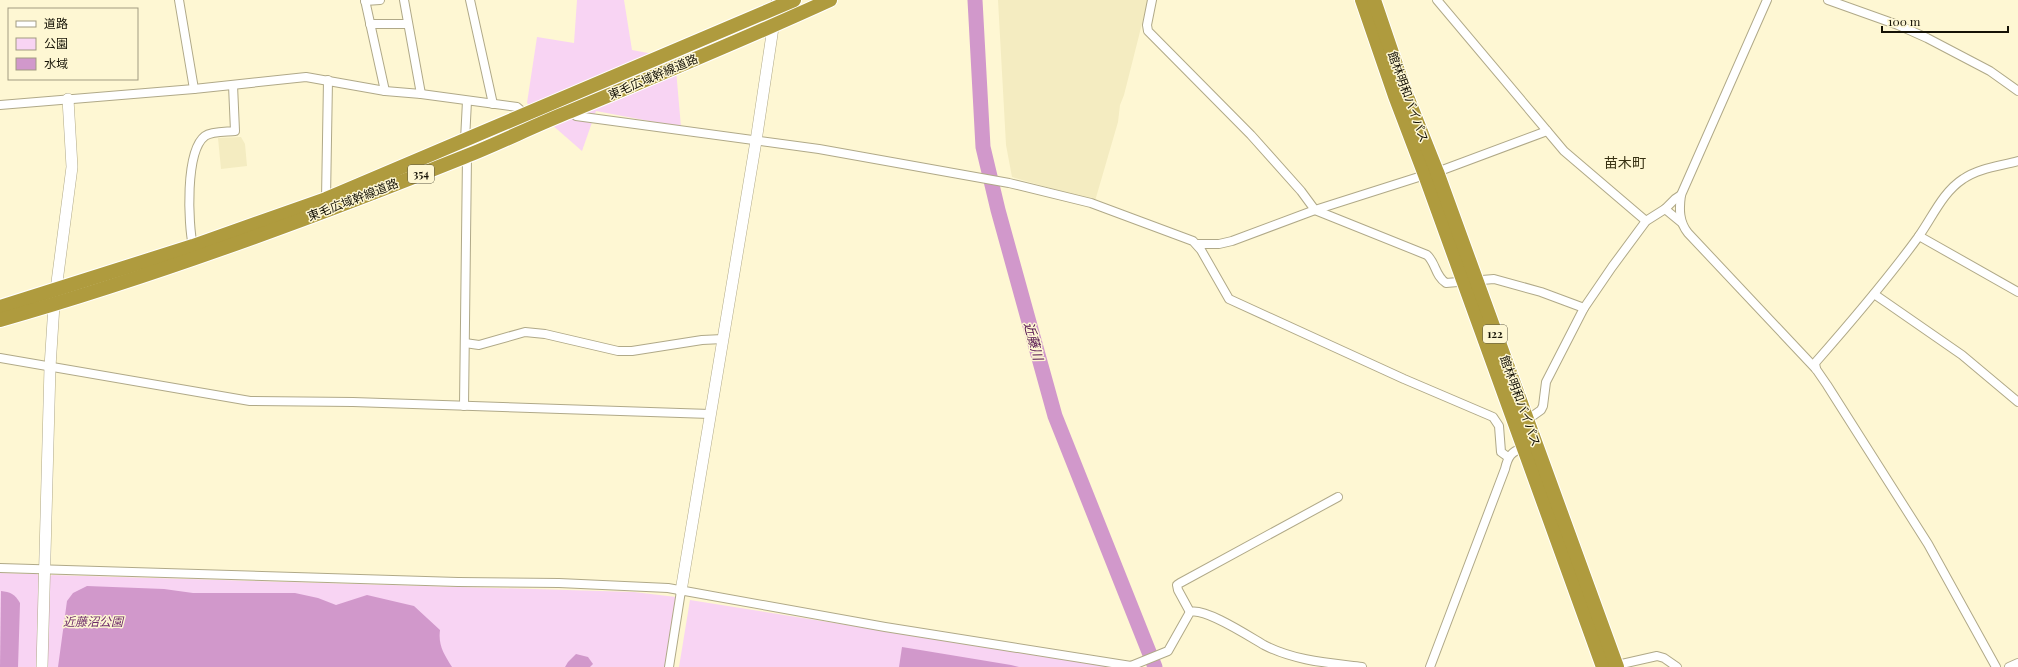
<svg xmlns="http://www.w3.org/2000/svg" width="2018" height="667" font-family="'Playfair Display','Noto Sans JP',serif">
  <rect width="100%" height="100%" fill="#fef7d3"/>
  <g fill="#f4ecc1">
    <polygon points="998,0 1148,0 1124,95 1120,105 1118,122 1095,201 1012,177 1006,145"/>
    <polygon points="241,137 245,144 247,166 221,169 218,138"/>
  </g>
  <g fill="#f8d4f3">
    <polygon points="577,0 624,0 632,50 675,58 681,127 596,111 582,151 527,103 537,37 574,43"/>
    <polygon points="0,573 37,574 40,577 49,577 52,575 634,592 676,597 666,667 0,667"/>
    <polygon points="690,600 1107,666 1108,667 679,667"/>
  </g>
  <g fill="#d198cb">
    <path d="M87,586L164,589L193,593H295L318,598L336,605L367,595L414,606L440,630C438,645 444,654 452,667H58L67,601L73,593Z"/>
    <path d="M1,591C10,592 15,594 20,603L18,667H0Z"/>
    <polygon points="902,647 1011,665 1019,667 899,667"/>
    <polygon points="576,654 588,657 593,664 590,667 565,667 568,662"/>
  </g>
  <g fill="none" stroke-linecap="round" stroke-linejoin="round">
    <polyline stroke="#d198cb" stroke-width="15" points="975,0 983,147 998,210 1055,416 1155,667"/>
    <g stroke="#b0a988" stroke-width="10">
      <g id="street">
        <polyline points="179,0 194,89"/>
        <polyline points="365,0 385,91"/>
        <polyline points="404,0 421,94"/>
        <polyline points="470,0 493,104"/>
        <path d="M1152,0L1147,25L1148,31L1251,135L1301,191L1315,210L1427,255C1436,263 1435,276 1446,283L1494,279L1541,292L1584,308"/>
        <polyline points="1437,0 1564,151 1646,221"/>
        <path d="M1767,0L1681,195C1679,209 1679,222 1688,233L1816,369L1827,385L1928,544L1996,667"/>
        <polyline points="1828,0 1898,25 1927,38 1990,71 2018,91"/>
        <polyline points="365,1 380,0"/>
        <polyline points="370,24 408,24"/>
        <polyline points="0,105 194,89 306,77 385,91 421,94 517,107 526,115"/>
        <polyline points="571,111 576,116 819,149 1009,183 1091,203 1193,241 1201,250 1229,299 1404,379 1493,417 1499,426 1501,452 1508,457"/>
        <polyline points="465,140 467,101"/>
        <polyline points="1437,172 1547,131"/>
        <polyline points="326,199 328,80"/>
        <polyline points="1665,209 1682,223"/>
        <polyline points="1919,236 2018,292"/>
        <polyline points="1197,244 1219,244 1232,241 1315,210 1425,175"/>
        <path d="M193,246C188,224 185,151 205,136C212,131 227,132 235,131L233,85"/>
        <polyline points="1874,294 1962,355 2018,402"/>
        <polyline points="465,343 479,345 525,332 545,334 618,351 632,351 702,340 723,339"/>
        <polyline points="0,358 250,401 353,402 710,414"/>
        <path d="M1816,369L1815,363C1851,322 1887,280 1919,236C1933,216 1943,192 1963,179C1979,168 2000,166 2018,161"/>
        <polyline points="464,406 467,156"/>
        <polyline points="1527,420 1541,410 1543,406 1546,382 1584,308 1612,267 1646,221 1665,209 1675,199 1681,195"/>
        <path d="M0,568L458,582L559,583L668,588L885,627L1131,666L1168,651L1190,612C1205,607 1250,637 1264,645C1295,661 1329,663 1362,667"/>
        <polyline points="1190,612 1178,590 1177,585 1180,583 1338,497"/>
        <polyline points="1613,666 1657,656 1664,658 1677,667"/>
        <polyline points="669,667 681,591"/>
        <path d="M1430,667L1505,469C1508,456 1511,452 1524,447"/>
        <polyline points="2009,667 2018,663"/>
      </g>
    </g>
    <g stroke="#b0a988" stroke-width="12">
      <g id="secondary">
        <polyline points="681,591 756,141 777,1"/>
        <polyline points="42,667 50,367 54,305 72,167 68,99"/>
      </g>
    </g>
    <g stroke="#fff" stroke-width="16">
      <g id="highway">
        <polyline points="1362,0 1395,96 1425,175 1603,667"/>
        <polyline points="1374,0 1406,94 1437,172 1617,667"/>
        <polyline points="0,307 193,246 326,199 794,0"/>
        <path d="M0,320C158,275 312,218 464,157C500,143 535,125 571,111C658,75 745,39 830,0"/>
      </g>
    </g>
    <use href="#street" stroke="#fff" stroke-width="8"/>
    <use href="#secondary" stroke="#fff" stroke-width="11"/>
    <use href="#highway" stroke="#af9b3e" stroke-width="14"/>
  </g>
  <g text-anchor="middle" stroke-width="3" stroke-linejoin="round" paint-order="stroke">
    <g fill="#fef7d3" stroke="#5b5744" stroke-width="1">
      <rect x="408" y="165" width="26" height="18" rx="3"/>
      <rect x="1483" y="325" width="24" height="18" rx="3"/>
    </g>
    <g font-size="11" font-weight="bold" fill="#151206">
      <text x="421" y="178">354</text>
      <text x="1495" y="338">122</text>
    </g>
    <g font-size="12" fill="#151206" stroke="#fef7d3">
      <text transform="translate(653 77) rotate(-23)" y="4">東毛広域幹線道路</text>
      <text transform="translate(1408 97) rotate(70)" y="4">館林明和バイパス</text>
      <text transform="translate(353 200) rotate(-21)" y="4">東毛広域幹線道路</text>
      <text transform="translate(1520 401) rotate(70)" y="4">館林明和バイパス</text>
    </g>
    <g font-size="12" font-style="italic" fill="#6d2a69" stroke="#fef7d3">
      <text x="93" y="626">近藤沼公園</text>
    </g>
    <g font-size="13" font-style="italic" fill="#4e094b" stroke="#fef7d3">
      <text transform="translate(1034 341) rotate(75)" y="5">近藤川</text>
    </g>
    <g font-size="14" fill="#373012" stroke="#fef7d3">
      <text x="1625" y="168">苗木町</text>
    </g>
  </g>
  <rect x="8" y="8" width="130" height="72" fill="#fef7d3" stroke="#a19b81"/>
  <rect x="16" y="21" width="20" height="6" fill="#ffffff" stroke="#a19b81"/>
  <text x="44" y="28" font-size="12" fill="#151206">道路</text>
  <rect x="16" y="38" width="20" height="12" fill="#f8d4f3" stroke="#a19b81"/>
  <text x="44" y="48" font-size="12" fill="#151206">公園</text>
  <rect x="16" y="58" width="20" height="12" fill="#d198cb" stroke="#a19b81"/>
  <text x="44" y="68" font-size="12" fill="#151206">水域</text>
  <path d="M1882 26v6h126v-6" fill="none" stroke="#151206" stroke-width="2"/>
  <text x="1888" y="26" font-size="12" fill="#151206" stroke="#fef7d3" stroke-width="3" paint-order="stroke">100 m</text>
</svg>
